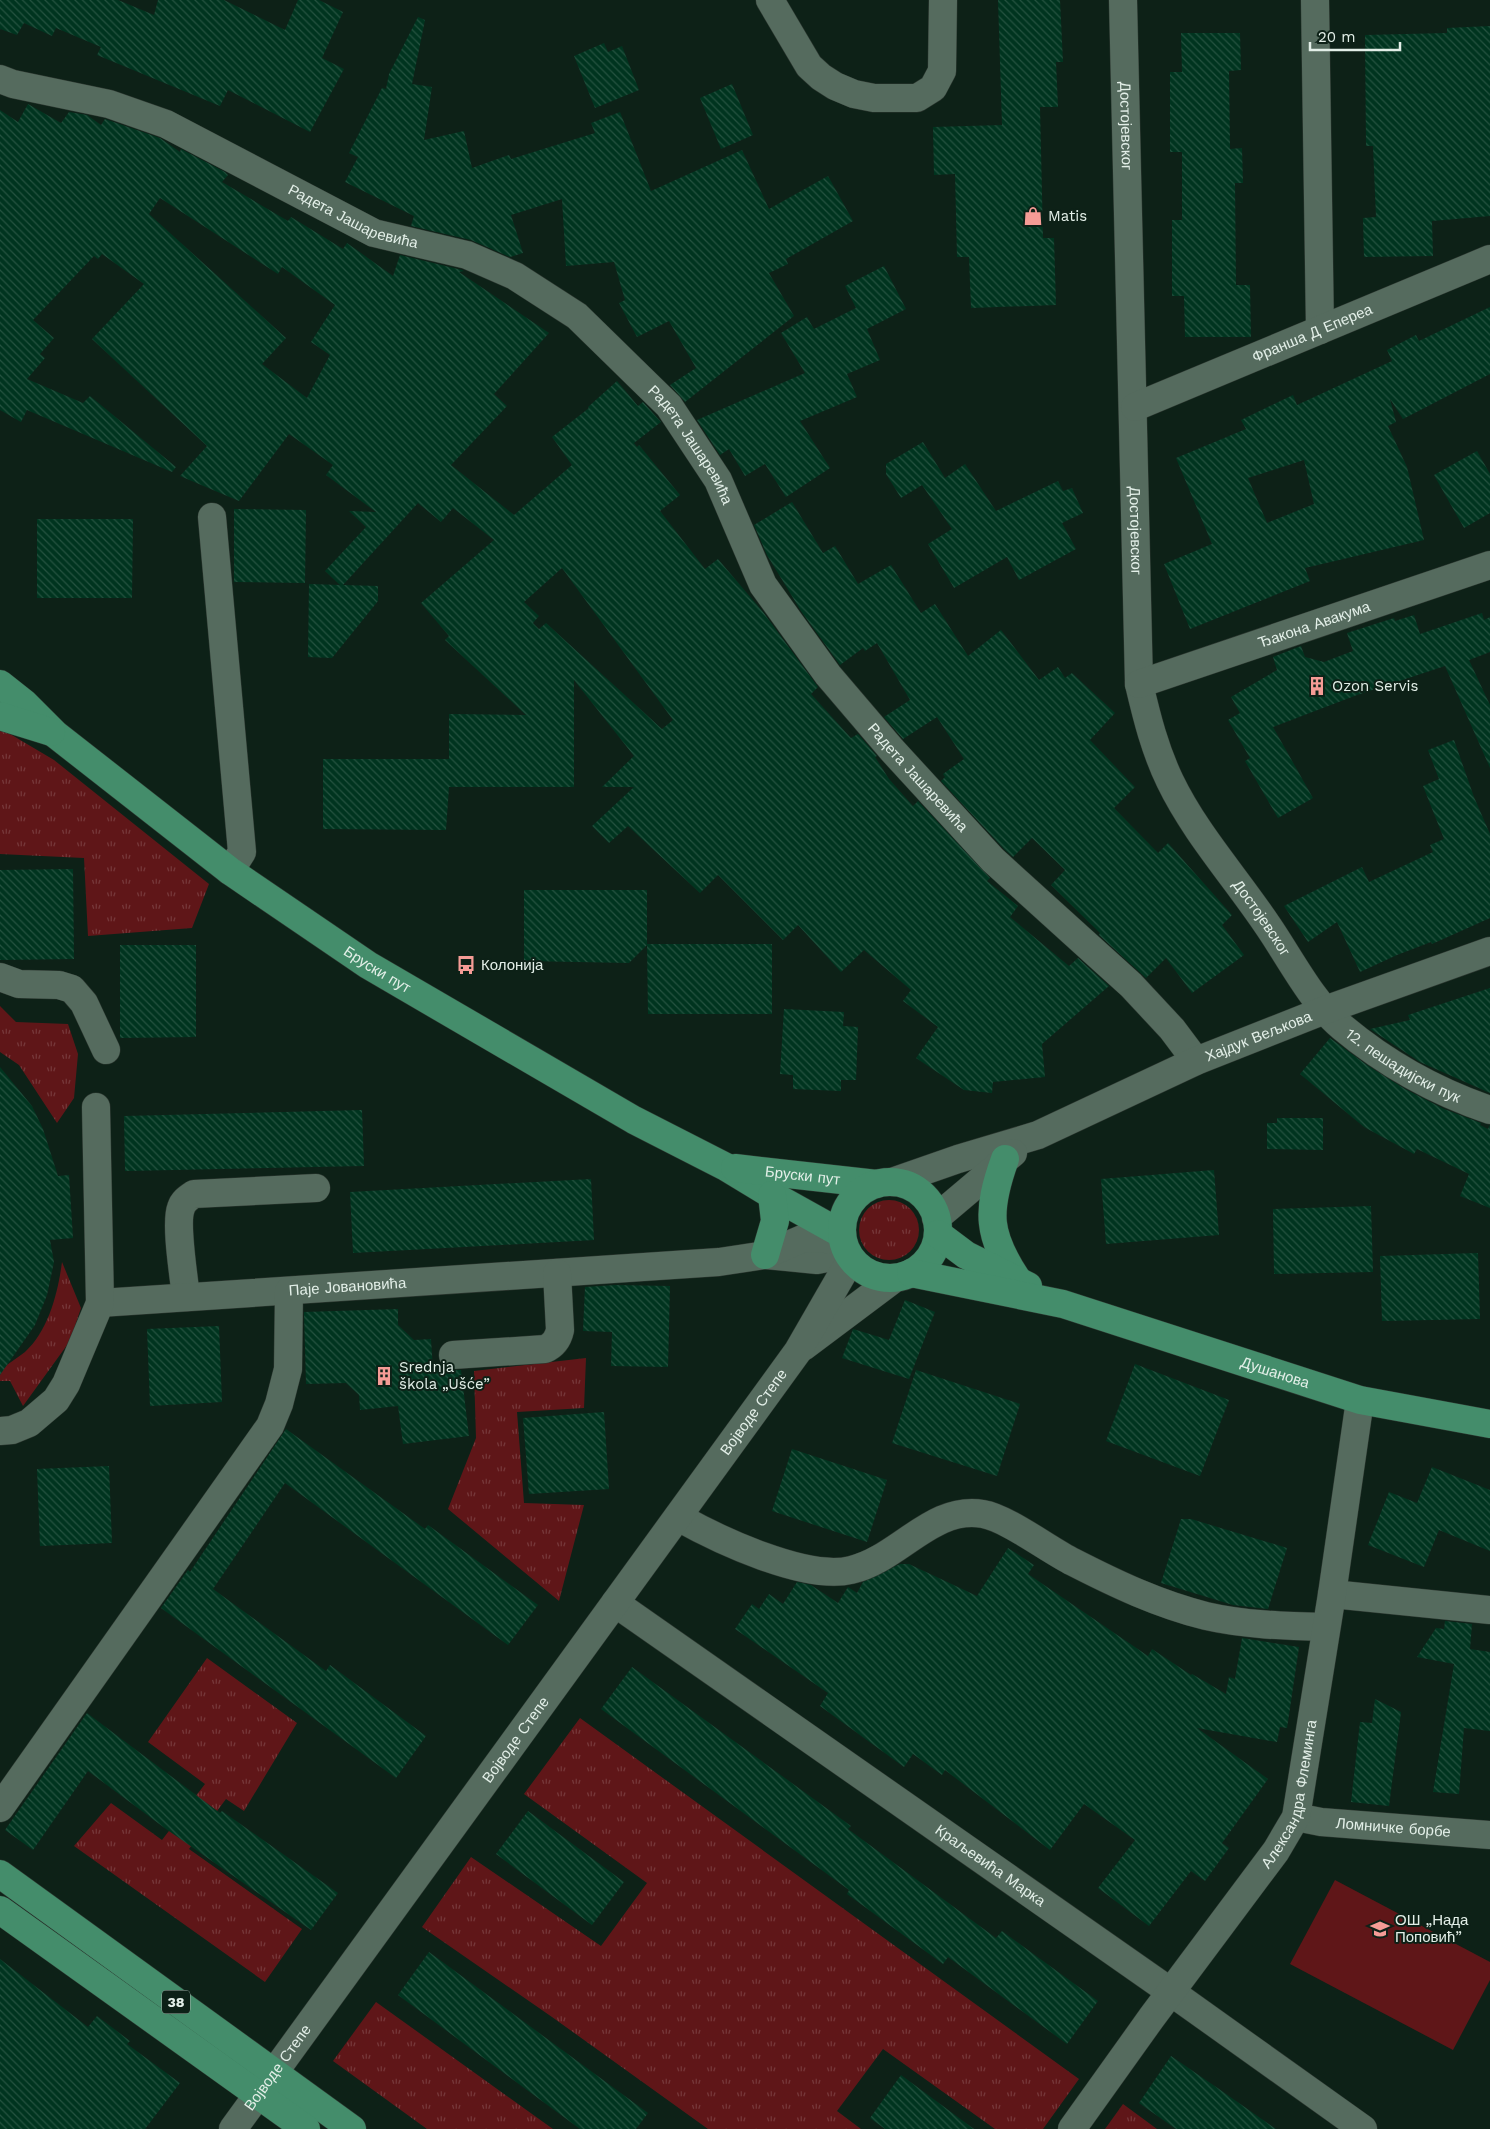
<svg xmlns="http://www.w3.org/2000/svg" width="1490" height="2129" font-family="'Work Sans',sans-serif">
  <defs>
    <pattern id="grass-tufts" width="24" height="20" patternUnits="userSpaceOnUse" patternTransform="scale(1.25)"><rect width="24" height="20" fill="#5f1618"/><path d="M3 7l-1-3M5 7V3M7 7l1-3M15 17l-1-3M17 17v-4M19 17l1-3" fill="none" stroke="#76383a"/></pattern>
    <pattern id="building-back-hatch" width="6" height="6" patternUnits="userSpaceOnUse" patternTransform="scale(1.25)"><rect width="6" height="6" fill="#00341f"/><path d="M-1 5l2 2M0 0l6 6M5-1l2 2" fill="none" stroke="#255240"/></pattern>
  </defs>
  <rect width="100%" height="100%" fill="#0d2117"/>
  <g fill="url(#grass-tufts)">
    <polygon points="0,728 54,760 209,884 192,928 88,936 84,858 0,854"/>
    <polygon points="0,1006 16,1022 68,1024 78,1054 74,1098 57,1123 19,1065 0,1052"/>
    <circle cx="889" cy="1230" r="30"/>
    <path d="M62,1262L81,1308L70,1341L23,1406L10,1381H0V1370C8,1364 17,1358 25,1352C49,1330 58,1292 62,1262Z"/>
    <polygon points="586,1358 584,1408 517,1412 524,1503 584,1505 559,1601 448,1509 476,1438 474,1371"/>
    <polygon points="207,1658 297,1723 244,1811 226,1799 189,1849 302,1929 265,1982 74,1846 111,1803 162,1840 205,1784 148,1742"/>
    <polygon points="580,1718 1079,2079 1043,2129 995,2129 883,2049 837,2111 861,2129 708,2129 552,2017 422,1927 471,1857 601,1946 647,1883 524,1794"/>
    <polygon points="376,2002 553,2129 427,2129 333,2061"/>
    <polygon points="1123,2104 1157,2129 1105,2129"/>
  </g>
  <polygon fill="#5f1618" points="1335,1880 1490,1962 1490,1980 1453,2050 1290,1964"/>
  <g fill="url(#building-back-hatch)" fill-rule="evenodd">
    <polygon points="0,0 118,0 154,15 158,0 224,0 285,30 298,0 319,0 343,12 322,58 344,69 310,132 228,90 220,106 97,55 101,47 56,28 52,36 24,23 17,35 0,29"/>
    <polygon points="998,0 1060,0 1063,62 1056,62 1058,107 1040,107 1043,238 1054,238 1056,305 971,308 969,257 957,257 955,174 934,175 933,127 1002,125"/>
    <polygon points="418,17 425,20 412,84 432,87 424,140 464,131 472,168 509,155 511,159 595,133 591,123 620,112 651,191 742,150 769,209 828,176 853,221 786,259 788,264 769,273 794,316 685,402 670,385 696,368 669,321 637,337 619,303 625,300 614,262 566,266 562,199 511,215 523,253 510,257 471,240 411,226 414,216 345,182 358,157 349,153 382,88 386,89 389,74"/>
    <polygon points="1490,26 1490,216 1432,221 1433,256 1364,257 1363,218 1376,217 1373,146 1366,146 1365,35 1447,33 1447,28"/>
    <polygon points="1181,33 1240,33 1241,70 1229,71 1230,149 1242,148 1243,183 1235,183 1236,285 1250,285 1251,337 1185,337 1184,296 1172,296 1172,220 1182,220 1182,152 1170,152 1170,72 1182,72"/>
    <polygon points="604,43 608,52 622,46 639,90 595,108 574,56"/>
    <polygon points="732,84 753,135 721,149 700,98"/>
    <path d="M28,104L61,123L69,112L87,115L101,125L105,119L160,138L180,152L181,149L225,172L228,175L222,182L288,221L291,217L343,249L347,243L393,276L400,255L462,270L464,271L459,272L549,333L494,394L507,406L451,465L514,515L572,465L552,437L589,408L588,407L617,381L638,406L643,402L661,422L634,443L637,447L639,445L680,495L660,511L705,569L718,559L763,612L818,687L811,694L851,738L858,734L877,756L875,757L889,779L913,806L918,801L990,878L987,881L1018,906L1010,917L1069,966L1078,958L1109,986L1042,1044L1045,1077L993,1082L992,1093L964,1090L916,1058L938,1027L903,1001L911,990L864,950L841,972L798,925L783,940L718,875L700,893L628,826L609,843L592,826L634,787H602L634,756L574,680V787H449L446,830L323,829V759H449V714L526,715L445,640L449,636L421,603L494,540L453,508L441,522L418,503L343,585L378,586V601L332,658L308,657L309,584L340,585L325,571L366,527L349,511L376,512L326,475L333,465L289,434L239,501L180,476L207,446L92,339L144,284L102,254L98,259L94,256L33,320L54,338L40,354L45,358L27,379L83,403L90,396L176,467L172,472L27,410L21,422L0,410V110L18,122ZM160,198L278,274L282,267L335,305L311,342L330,355L307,398L262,364L286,338L149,214ZM562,568L673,720L662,729L546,623L539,629L533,623L539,616L524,602Z"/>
    <polygon points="884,266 906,309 867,329 880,360 847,374 857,397 800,421 830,468 786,497 765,464 745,476 729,449 720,455 697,420 805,373 781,333 807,317 814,329 856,308 845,286"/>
    <path d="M1490,307V374L1403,419L1390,399L1396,422L1388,426L1407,467L1424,540L1305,568L1310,581L1190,629L1164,564L1212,544L1176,458L1246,429L1241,420L1293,395L1297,405L1392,361L1387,350L1416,335L1419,341ZM1304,460L1314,504L1267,523L1248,478Z"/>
    <polygon points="923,442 945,478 965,464 996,511 1058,481 1063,491 1072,488 1083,513 1062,523 1076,549 1019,580 1007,557 954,588 928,544 952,529 922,485 901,498 886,474 886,464"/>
    <polygon points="1477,451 1490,474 1490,513 1464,528 1434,475"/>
    <polygon points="792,502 823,553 835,546 858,584 891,565 921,613 935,604 968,656 1001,630 1039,680 1058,667 1065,678 1072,673 1115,713 1090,740 1135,787 1114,808 1158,853 1168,843 1232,915 1222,925 1244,955 1192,993 1166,958 1146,978 1099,935 1100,933 1051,885 1065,870 1032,838 1013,857 1004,849 941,781 945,777 943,774 964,759 937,717 903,739 884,717 910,700 877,643 865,651 863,648 840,665 801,611 767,555 754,525"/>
    <polygon points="234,509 306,510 305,583 234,582"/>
    <polygon points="37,519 133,519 132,598 37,598"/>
    <polygon points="1482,613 1484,620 1490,617 1490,652 1469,660 1490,705 1490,768 1445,666 1357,695 1273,727 1313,798 1278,818 1245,761 1250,758 1228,720 1240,713 1231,697 1277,670 1273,657 1301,646 1305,657 1324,662 1353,651 1347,633 1394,618 1395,621 1414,615 1420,634"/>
    <polygon points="1454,740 1474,797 1490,834 1490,918 1432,944 1431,942 1397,955 1360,972 1337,922 1308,942 1284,906 1362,867 1369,882 1433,852 1430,845 1444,839 1423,786 1439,779 1428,750"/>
    <polygon points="73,869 74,959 0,960 0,870"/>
    <polygon points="524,890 647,890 647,945 629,963 524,961"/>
    <polygon points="647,944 772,944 772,1014 648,1014"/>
    <polygon points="120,945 196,945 196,1037 120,1038"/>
    <polygon points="1490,988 1490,1093 1420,1062 1370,1029 1410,1020 1408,1015"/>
    <polygon points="784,1009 844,1012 843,1026 858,1027 856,1080 841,1080 841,1091 793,1089 793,1075 780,1074"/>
    <polygon points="1330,1038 1367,1065 1405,1089 1444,1109 1481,1123 1480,1125 1488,1129 1490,1125 1490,1208 1460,1196 1469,1174 1417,1149 1414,1154 1364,1127 1300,1074"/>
    <polygon points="0,1067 32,1106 43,1129 58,1176 69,1175 73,1238 50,1240 54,1262 47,1295 35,1325 0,1375"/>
    <polygon points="362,1110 364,1166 125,1171 124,1116"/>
    <polygon points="1277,1118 1323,1118 1323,1150 1267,1149 1267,1123 1277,1123"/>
    <polygon points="1214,1170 1219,1235 1106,1244 1101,1179"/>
    <polygon points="591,1179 594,1240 353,1253 350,1192"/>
    <polygon points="1371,1206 1373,1272 1274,1274 1273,1209"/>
    <polygon points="1478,1253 1480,1319 1382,1321 1380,1256"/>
    <polygon points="616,1285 670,1286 668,1367 611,1366 612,1332 583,1331 585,1287"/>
    <polygon points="905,1300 935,1312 909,1379 842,1358 853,1329 889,1340"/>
    <polygon points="398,1309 398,1325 414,1340 431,1339 433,1370 461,1370 469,1436 403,1444 398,1406 360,1410 359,1395 346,1383 306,1384 304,1312"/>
    <polygon points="219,1326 222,1402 150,1406 147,1329"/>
    <polygon points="1135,1364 1229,1400 1200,1476 1106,1441"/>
    <polygon points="916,1370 1020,1404 997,1476 892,1443"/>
    <polygon points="604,1412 609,1489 529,1494 523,1418"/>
    <polygon points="286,1429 425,1529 428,1525 538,1605 508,1645 285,1483 213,1589 326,1671 330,1665 426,1736 396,1778 161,1608 188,1570 190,1572"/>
    <polygon points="792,1449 887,1480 867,1542 772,1511"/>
    <polygon points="109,1466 112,1543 40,1546 37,1469"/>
    <polygon points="1432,1467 1490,1490 1490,1551 1439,1530 1424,1567 1368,1545 1389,1492 1417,1503"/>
    <polygon points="1181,1519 1191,1519 1287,1548 1268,1609 1233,1605 1161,1583"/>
    <polygon points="1008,1548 1034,1565 1028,1574 1148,1656 1152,1649 1191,1675 1192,1674 1226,1694 1229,1677 1235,1679 1242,1638 1299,1647 1287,1728 1280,1727 1277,1742 1197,1728 1268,1779 1222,1843 1229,1848 1205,1881 1191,1871 1149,1926 1098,1888 1135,1840 1084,1804 1050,1850 945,1770 942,1775 913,1754 904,1767 820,1706 828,1693 735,1629 752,1604 759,1609 769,1594 783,1604 797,1582 811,1585 838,1603 848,1587 857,1593 863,1582 900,1564 909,1564 977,1596"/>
    <polygon points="1445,1621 1472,1624 1470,1649 1490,1652 1490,1731 1464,1728 1459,1794 1433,1792 1454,1664 1417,1657 1436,1628 1444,1629"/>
    <polygon points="632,1667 851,1826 848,1829 996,1938 1002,1931 1098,2001 1067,2044 948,1957 943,1964 847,1894 849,1890 601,1709"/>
    <polygon points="1375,1699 1401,1712 1389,1806 1351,1802 1360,1722 1372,1723"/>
    <polygon points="87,1713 220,1813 222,1811 338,1893 311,1930 166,1829 88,1771 33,1850 5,1830"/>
    <polygon points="528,1811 624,1882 592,1925 496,1854"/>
    <polygon points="429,1952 648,2113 636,2129 580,2129 398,1995"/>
    <polygon points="0,1959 88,2027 97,2016 130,2041 127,2044 180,2083 145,2129 0,2129"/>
    <polygon points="1171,2056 1219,2089 1276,2129 1176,2129 1139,2103"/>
    <polygon points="901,2075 974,2129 885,2129 870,2118"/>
  </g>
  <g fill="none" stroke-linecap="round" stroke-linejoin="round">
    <g stroke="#2d3831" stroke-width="29">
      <g id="minor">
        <polyline points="770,0 809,66 821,77 835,86 854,94 874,98 917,98 933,88 942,71 943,0"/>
        <path id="s1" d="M1123,0L1139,684C1147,718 1155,750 1170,781C1195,833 1236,878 1268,926C1290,958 1312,1002 1342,1027C1385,1063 1437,1092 1490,1110"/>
        <polyline points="1315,0 1320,330"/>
        <path id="s2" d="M0,79L13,84L109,104L166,124L374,233L467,255L515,276L577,316L669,406L718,480L763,585L828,675L892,750L993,860L1131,985L1172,1029L1196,1061"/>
        <path id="s3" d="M1135,407L1490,259"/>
        <polyline points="212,517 242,852 230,871"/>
        <path id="s4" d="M1139,684L1490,565"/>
        <polyline points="0,977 19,984 59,985 72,989 84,1003 106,1050"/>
        <path id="s5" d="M892,1182L958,1159L1038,1135L1196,1061L1325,1010L1490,951"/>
        <polyline points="936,1218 1013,1153"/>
        <polyline points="766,1255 817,1260 848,1254"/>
        <path d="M186,1297C184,1278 175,1223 181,1208C183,1201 188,1198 194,1194L316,1188"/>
        <path id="s6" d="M100,1303L719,1262L765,1255L802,1239L818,1238L843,1241"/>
        <polyline points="803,1347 895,1278"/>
        <path d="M453,1355L545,1349C554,1345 558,1339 560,1330L557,1273"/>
        <polyline points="0,1431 12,1430 29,1423 56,1400 66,1384 100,1303 96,1107"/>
        <path d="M678,1517C719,1540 806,1581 851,1570C899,1559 932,1505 983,1514C1007,1518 1049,1550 1073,1562C1116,1584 1158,1604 1206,1616C1245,1625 1286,1626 1326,1627"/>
        <polyline points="1332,1594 1490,1610"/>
        <path id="s7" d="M615,1603L1171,1992L1363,2129"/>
        <polyline points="0,1808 270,1426 279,1404 288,1369 289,1291"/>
        <path id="s8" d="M1296,1817L1321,1822L1490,1835"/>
        <path id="s9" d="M233,2129L798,1351L851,1259"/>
        <path id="s10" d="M1072,2129L1152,2017L1276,1851L1296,1817L1332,1594L1360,1400"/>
      </g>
    </g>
    <g stroke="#2d3831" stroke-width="29">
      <g id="major">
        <path id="s11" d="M0,684L24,703L55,734L230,871L368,965L634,1120L726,1167L772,1195L842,1234"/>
        <polyline points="0,716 51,732"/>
        <path d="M1005,1159C986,1212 987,1235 1019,1282"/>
        <path id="s12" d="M735,1168L877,1184"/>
        <circle cx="890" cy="1230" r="48"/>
        <polyline points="938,1234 966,1255 1028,1286"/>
        <polyline points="765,1255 775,1221 772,1195"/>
        <path id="s13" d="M911,1273L1063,1304L1360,1400L1490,1424"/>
        <polyline points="0,1874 352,2129"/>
        <polyline points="0,1910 306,2129"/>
      </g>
    </g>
    <use href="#minor" stroke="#556b5e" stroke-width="28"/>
    <use href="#major" stroke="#448d6b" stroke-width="28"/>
  </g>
  <defs>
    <g id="shop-bare" transform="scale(1.5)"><path d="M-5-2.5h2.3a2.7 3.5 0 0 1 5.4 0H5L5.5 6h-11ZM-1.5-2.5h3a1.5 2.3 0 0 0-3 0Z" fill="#f59c96" stroke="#0d2117" stroke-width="2.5" paint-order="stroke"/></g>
    <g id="building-bare" transform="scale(1.5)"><path d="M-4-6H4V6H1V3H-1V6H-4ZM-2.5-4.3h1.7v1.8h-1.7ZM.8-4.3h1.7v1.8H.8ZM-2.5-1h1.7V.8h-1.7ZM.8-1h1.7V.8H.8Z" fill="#f59c96" stroke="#0d2117" stroke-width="2.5" paint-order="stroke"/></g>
    <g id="bus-bare" transform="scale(1.5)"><path d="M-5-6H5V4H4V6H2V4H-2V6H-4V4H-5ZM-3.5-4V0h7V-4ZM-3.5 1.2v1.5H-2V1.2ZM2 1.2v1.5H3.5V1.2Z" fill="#f59c96" stroke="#0d2117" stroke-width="2.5" paint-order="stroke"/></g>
    <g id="school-bare" transform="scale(1.5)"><path d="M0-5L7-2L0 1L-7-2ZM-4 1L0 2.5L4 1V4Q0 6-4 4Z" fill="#f59c96" stroke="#0d2117" stroke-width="2.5" paint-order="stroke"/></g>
  </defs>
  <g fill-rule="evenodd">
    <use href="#shop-bare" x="1033" y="216"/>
    <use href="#building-bare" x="1317" y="686"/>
    <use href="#bus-bare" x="466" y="965"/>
    <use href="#building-bare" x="384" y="1376"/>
    <use href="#school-bare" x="1380" y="1929"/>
  </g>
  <g text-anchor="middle" stroke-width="4" stroke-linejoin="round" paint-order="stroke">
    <rect fill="#0d2117" stroke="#a3b1a9" stroke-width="1" x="162" y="1990.5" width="28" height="23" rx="4"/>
    <g font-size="14" font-weight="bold" fill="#e3efe8">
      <text x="176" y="2007">38</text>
    </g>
    <g font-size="15" fill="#e3efe8" stroke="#0d2117">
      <text dy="5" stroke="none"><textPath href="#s1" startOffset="126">Достојевског</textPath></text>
      <text dy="5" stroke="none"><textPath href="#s2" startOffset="382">Радета Јашаревића</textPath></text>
      <text dy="5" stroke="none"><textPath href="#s3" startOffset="192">Франша Д Епереа</textPath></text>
      <text dy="5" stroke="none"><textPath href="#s2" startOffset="802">Радета Јашаревића</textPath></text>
      <text dy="5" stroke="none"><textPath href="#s1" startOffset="531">Достојевског</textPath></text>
      <text dy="5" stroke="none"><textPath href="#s4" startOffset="185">Ђакона Авакума</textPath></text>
      <text dy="5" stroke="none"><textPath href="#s2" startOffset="1208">Радета Јашаревића</textPath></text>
      <text dy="5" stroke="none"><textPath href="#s1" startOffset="951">Достојевског</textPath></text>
      <text dy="5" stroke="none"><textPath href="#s11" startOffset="474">Бруски пут</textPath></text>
      <text dy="5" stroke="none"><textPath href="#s5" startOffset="395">Хајдук Вељкова</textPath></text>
      <text dy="5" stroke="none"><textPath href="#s1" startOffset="1160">12. пешадијски пук</textPath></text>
      <text dy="5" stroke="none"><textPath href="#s12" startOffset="68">Бруски пут</textPath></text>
      <text dy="5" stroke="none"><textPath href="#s6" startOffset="248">Паје Јовановића</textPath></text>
      <text dy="5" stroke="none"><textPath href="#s13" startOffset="378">Душанова</textPath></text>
      <text dy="5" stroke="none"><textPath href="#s9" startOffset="886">Војводе Степе</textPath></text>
      <text dy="5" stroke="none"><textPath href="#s9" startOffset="481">Војводе Степе</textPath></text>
      <text dy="5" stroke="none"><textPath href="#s10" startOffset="404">Александра Флеминга</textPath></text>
      <text dy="5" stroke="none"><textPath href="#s8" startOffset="98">Ломничке борбе</textPath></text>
      <text dy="5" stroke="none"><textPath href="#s7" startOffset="458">Краљевића Марка</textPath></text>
      <text dy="5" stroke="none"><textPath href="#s9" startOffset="76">Војводе Степе</textPath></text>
    </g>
    <g font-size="15" fill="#e3efe8" stroke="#0d2117" text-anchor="start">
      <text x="1048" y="221">Matis</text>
      <text x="1332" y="691">Ozon Servis</text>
      <text x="481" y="970">Колонија</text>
      <text x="399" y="1372">Srednja<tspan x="399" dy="17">škola „Ušće”</tspan></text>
      <text x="1395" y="1925">ОШ „Нада<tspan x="1395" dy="17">Поповић”</tspan></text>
    </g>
  </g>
  <path d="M1310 42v8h90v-8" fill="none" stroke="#e3efe8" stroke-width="2.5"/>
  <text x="1318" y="42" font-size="15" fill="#e3efe8" stroke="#0d2117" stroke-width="4" paint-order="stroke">20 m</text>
</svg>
